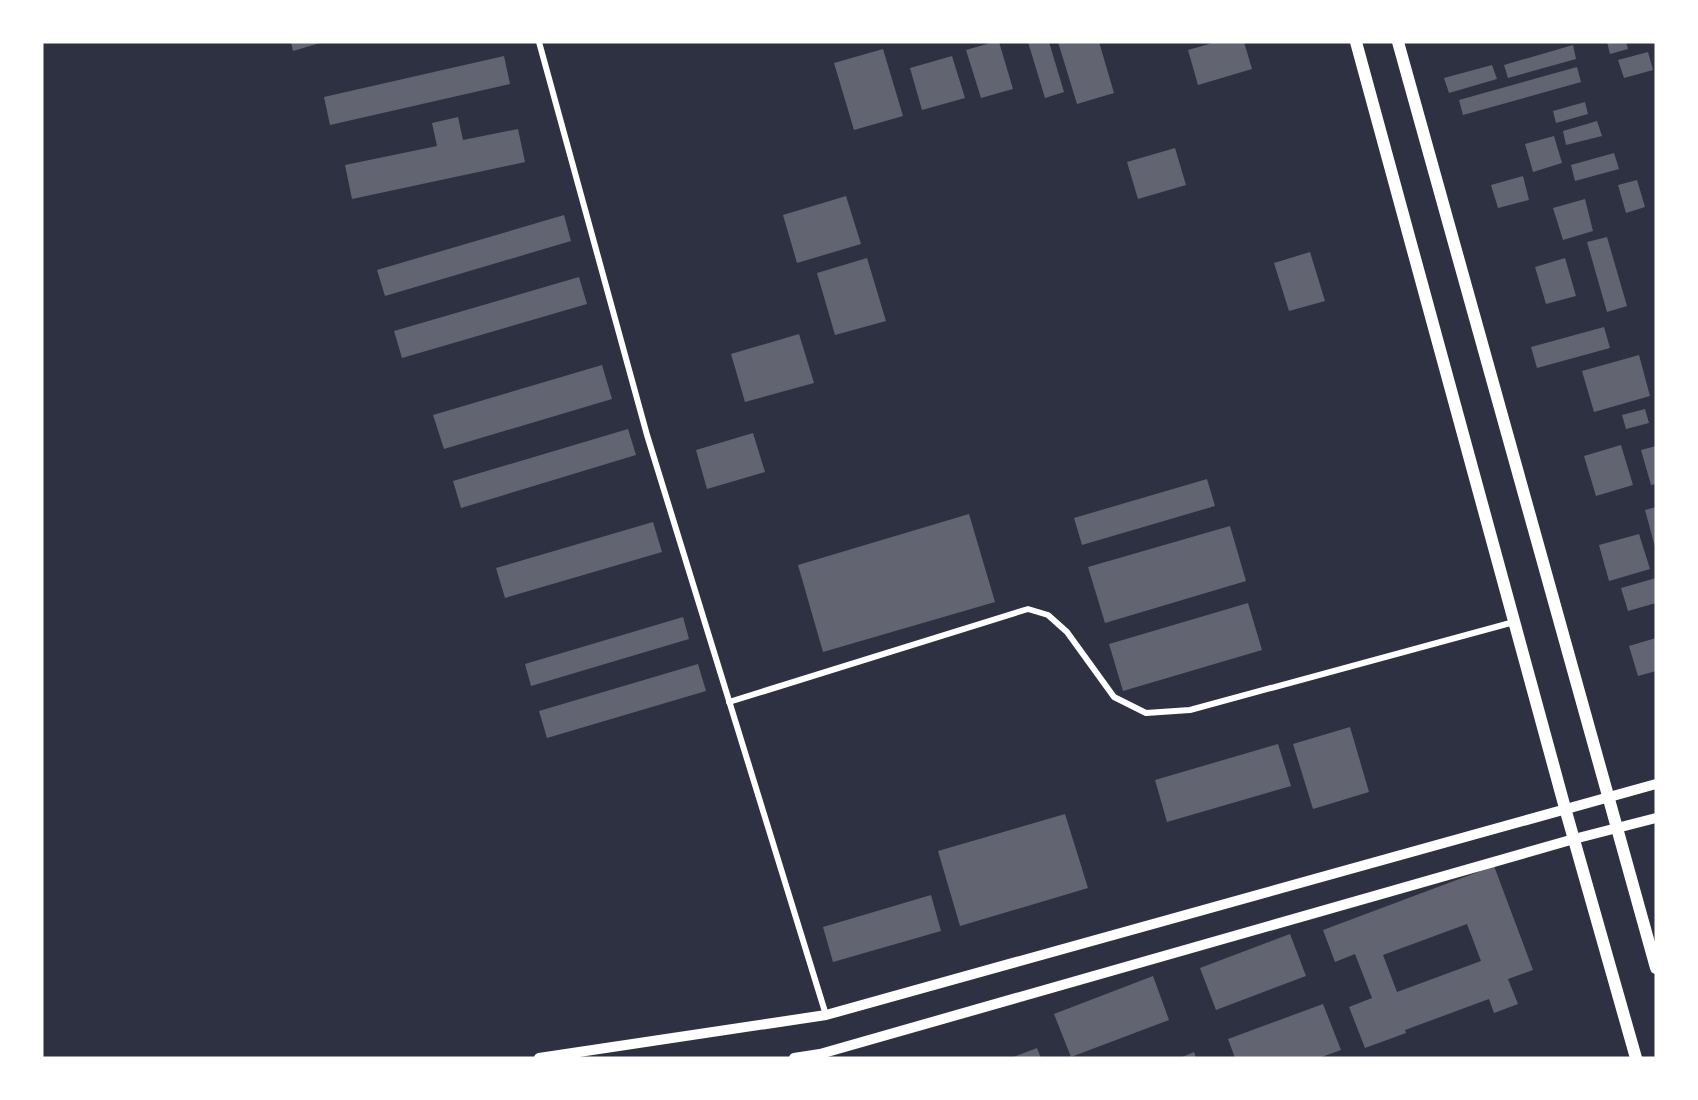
<svg xmlns="http://www.w3.org/2000/svg" width="1698" height="1100" font-family="Raleway,sans-serif">
  <rect width="100%" height="100%" fill="#2d3142"/>
  <g fill="#626471" fill-rule="evenodd">
    <polygon points="291,42 320,42 320,43 293,51"/>
    <polygon points="994,42 999,42 1013,89 981,98 966,50"/>
    <polygon points="1028,42 1049,42 1064,92 1045,98"/>
    <polygon points="1058,42 1099,42 1114,93 1077,104"/>
    <polygon points="1216,42 1244,42 1252,69 1198,85 1188,50"/>
    <polygon points="1607,42 1626,42 1628,49 1610,54"/>
    <polygon points="1573,45 1576,59 1508,78 1504,65"/>
    <polygon points="883,49 903,116 854,130 834,63"/>
    <polygon points="1648,52 1653,70 1624,78 1618,60"/>
    <polygon points="504,56 510,84 330,125 324,97"/>
    <polygon points="952,56 965,98 922,110 910,68"/>
    <polygon points="1492,65 1497,79 1449,93 1444,78"/>
    <polygon points="1577,67 1581,82 1463,115 1459,100"/>
    <polygon points="1585,102 1588,114 1556,123 1553,111"/>
    <polygon points="458,117 463,140 518,129 525,162 352,199 345,165 437,146 432,123"/>
    <polygon points="1597,121 1602,136 1566,145 1563,131"/>
    <polygon points="1554,136 1562,163 1533,172 1525,144"/>
    <polygon points="1175,148 1186,185 1138,199 1127,162"/>
    <polygon points="1614,153 1619,169 1575,181 1571,165"/>
    <polygon points="1523,176 1529,200 1498,208 1491,185"/>
    <polygon points="1637,180 1645,207 1626,213 1618,185"/>
    <polygon points="846,196 861,244 797,263 783,215"/>
    <polygon points="1585,199 1593,231 1563,240 1553,208"/>
    <polygon points="564,215 571,241 385,296 377,270"/>
    <polygon points="1607,237 1627,306 1607,312 1587,242"/>
    <polygon points="1310,252 1325,301 1289,311 1274,263"/>
    <polygon points="867,258 886,321 835,335 817,273"/>
    <polygon points="1565,258 1576,296 1546,304 1535,267"/>
    <polygon points="579,277 587,304 402,358 394,331"/>
    <polygon points="1604,327 1610,348 1537,368 1531,347"/>
    <polygon points="799,334 814,383 745,402 731,354"/>
    <polygon points="1639,355 1650,396 1594,412 1582,371"/>
    <polygon points="602,365 612,399 444,449 433,415"/>
    <polygon points="1645,409 1649,423 1626,429 1622,415"/>
    <polygon points="628,429 636,455 461,508 453,481"/>
    <polygon points="753,433 765,472 707,489 696,450"/>
    <polygon points="1621,445 1633,485 1596,496 1584,456"/>
    <polygon points="1656,446 1656,484 1651,485 1641,450"/>
    <polygon points="1207,479 1215,506 1082,545 1074,518"/>
    <polygon points="1656,507 1656,547 1655,547 1645,510"/>
    <polygon points="969,514 995,602 823,652 798,565"/>
    <polygon points="653,522 662,552 505,598 496,568"/>
    <polygon points="1230,526 1246,581 1105,623 1088,567"/>
    <polygon points="1639,534 1650,569 1609,581 1599,545"/>
    <polygon points="1656,578 1656,603 1628,611 1621,588"/>
    <polygon points="1248,603 1262,650 1123,691 1109,644"/>
    <polygon points="683,617 689,639 531,686 525,664"/>
    <polygon points="1656,638 1656,671 1638,676 1629,646"/>
    <polygon points="698,664 706,691 547,738 539,711"/>
    <polygon points="1350,727 1369,792 1313,809 1293,744"/>
    <polygon points="1278,744 1291,786 1167,822 1155,780"/>
    <polygon points="1065,814 1088,888 960,926 938,851"/>
    <path d="M1494,866L1533,970L1508,979L1518,1004L1494,1013L1489,999L1405,1030L1406,1033L1365,1048L1349,1007L1372,998L1355,954L1335,962L1323,930ZM1467,924L1481,961L1397,992L1383,955Z"/>
    <polygon points="931,895 941,931 833,962 823,927"/>
    <polygon points="1290,934 1306,976 1216,1010 1200,968"/>
    <polygon points="1153,976 1169,1020 1071,1057 1054,1014"/>
    <polygon points="1323,1004 1341,1050 1319,1058 1235,1058 1228,1039"/>
    <polygon points="1037,1048 1041,1058 1011,1058"/>
    <polygon points="1194,1052 1196,1058 1180,1058"/>
  </g>
  <g fill="none" stroke-linecap="round" stroke-linejoin="round">
    <g stroke="#fff" stroke-width="6">
      <polyline points="539,42 647,435 826,1015"/>
      <polyline points="729,702 1028,609 1048,615 1067,632 1114,697 1146,713 1190,710 1514,622"/>
    </g>
    <g stroke="#fff" stroke-width="10">
      <polyline points="539,1058 826,1015 1656,784"/>
      <polyline points="794,1058 820,1054 1574,839 1656,818"/>
    </g>
    <g stroke="#fff" stroke-width="12">
      <polyline points="1356,42 1565,808 1636,1058"/>
      <polyline points="1398,42 1656,968"/>
    </g>
  </g>
  <rect width="1698" height="1100" fill="none" stroke="#ffffff" stroke-width="87"/>
</svg>
